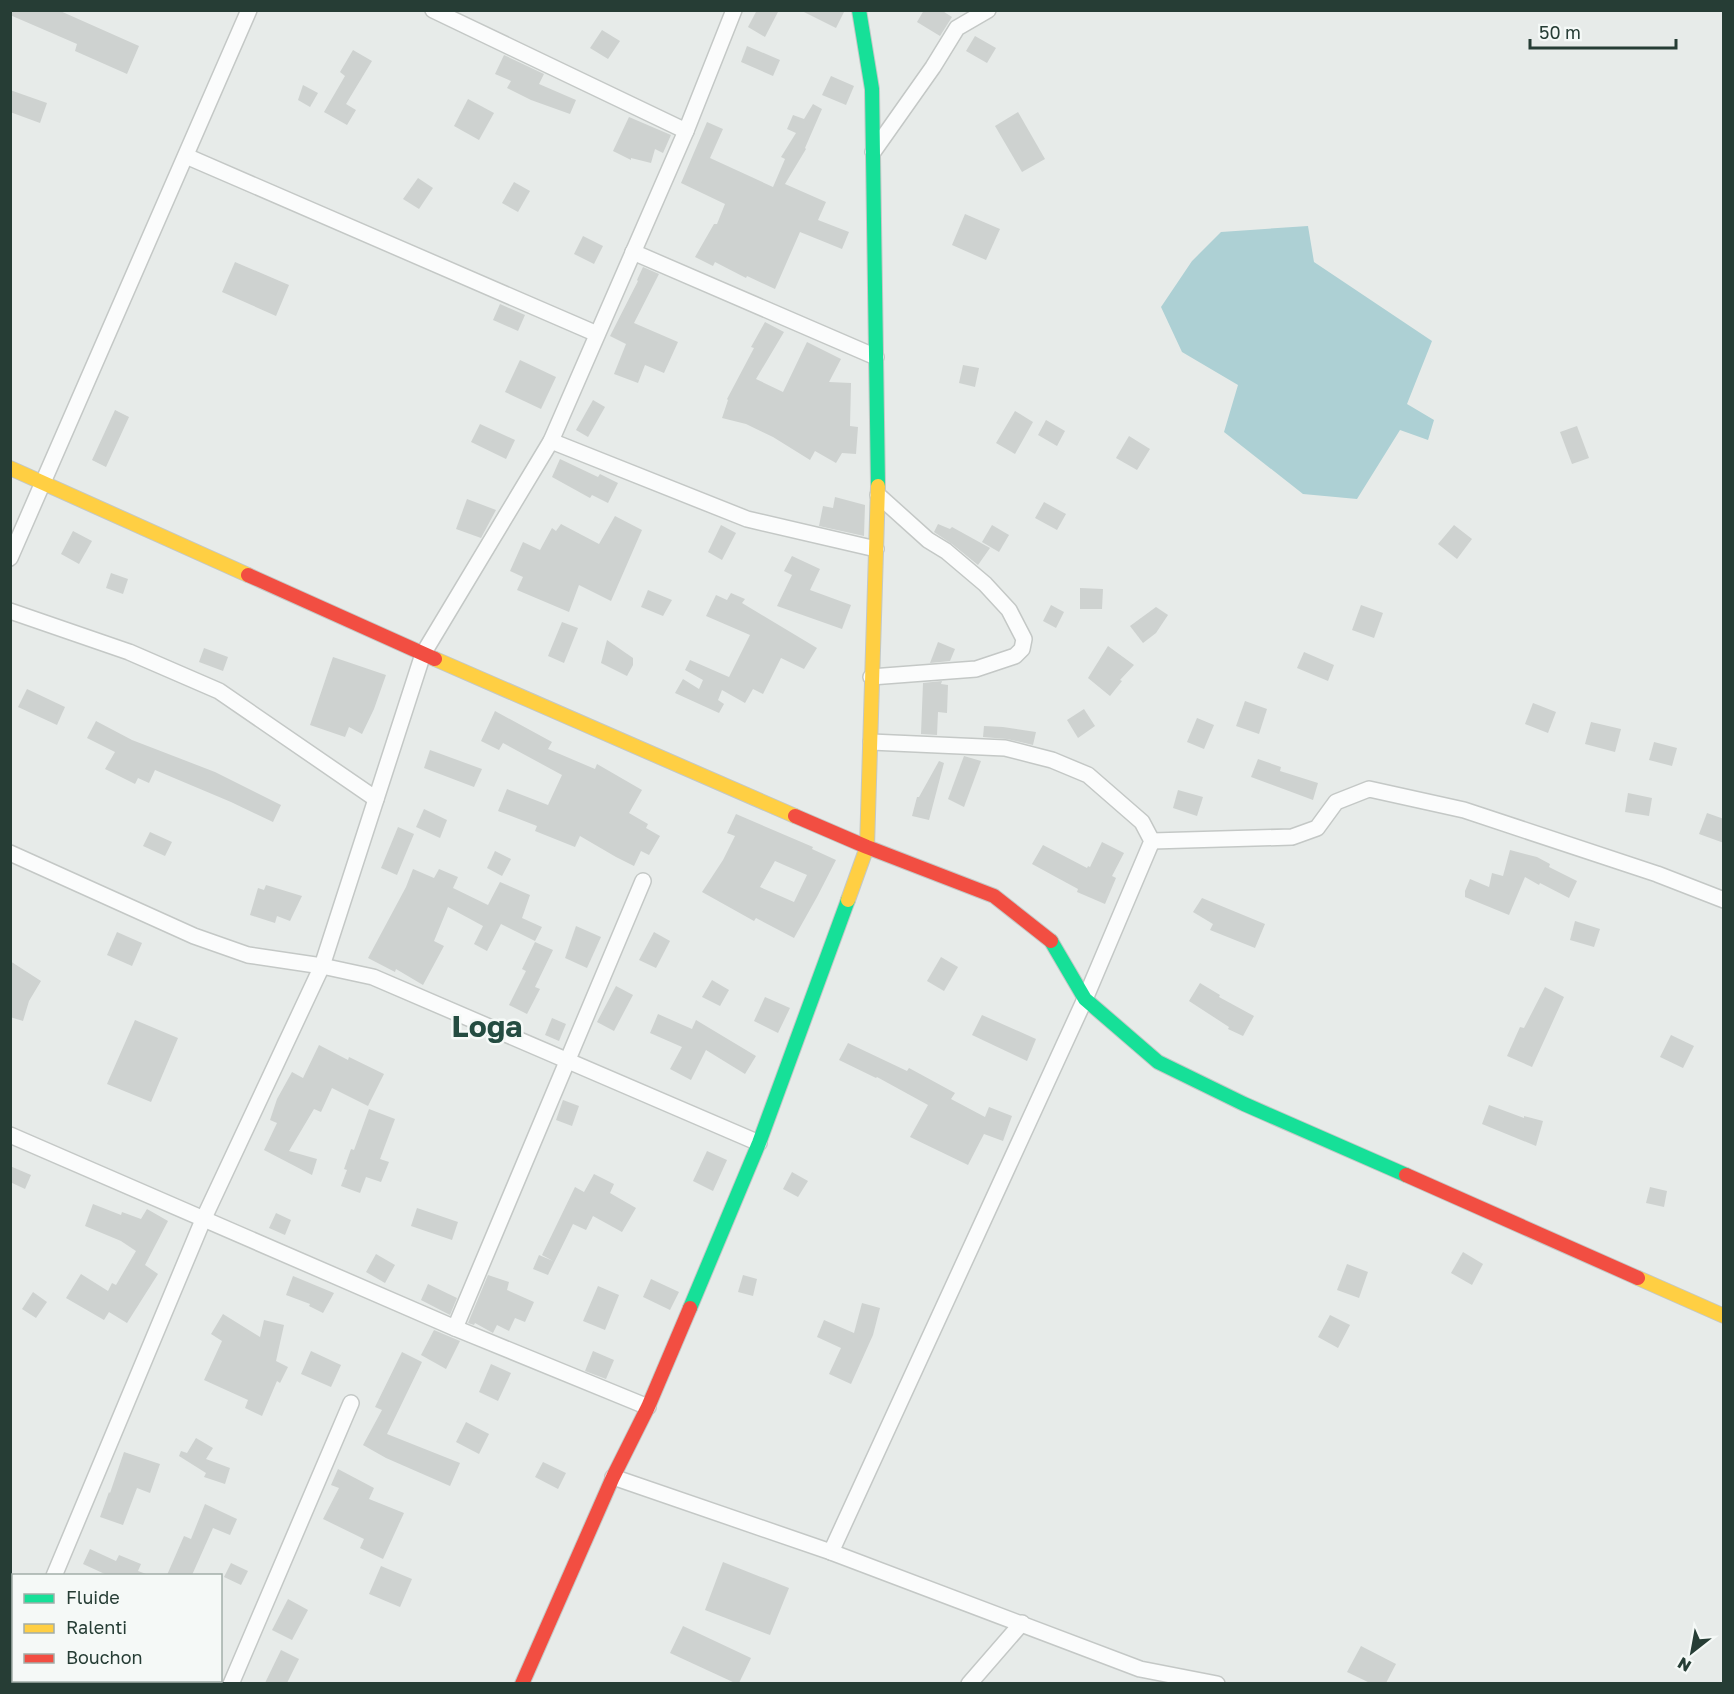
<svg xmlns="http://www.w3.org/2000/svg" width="1734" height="1694" font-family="'Golos Text',sans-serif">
  <rect width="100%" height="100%" fill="#e7ebe9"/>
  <polygon fill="#add0d4" points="1308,226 1314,262 1432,341 1407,404 1434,420 1428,440 1400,430 1357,499 1303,494 1224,432 1238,385 1182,352 1161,307 1192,261 1221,232"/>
  <g fill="#ced2d0" fill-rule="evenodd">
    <polygon points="10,10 58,10 139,46 127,74 75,51 77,44 10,15"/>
    <polygon points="757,10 779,10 765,37 748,27"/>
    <polygon points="800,10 845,10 836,28"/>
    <polygon points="924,10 941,10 952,17 940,36 917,22"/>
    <polygon points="602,30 620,41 608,59 590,48"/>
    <polygon points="975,36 996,48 987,63 966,51"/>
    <polygon points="747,46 780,60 773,76 741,62"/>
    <polygon points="353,50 372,61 346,104 356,110 347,125 324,112 345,76 340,72"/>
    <polygon points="504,55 544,74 539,84 576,100 570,114 531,100 507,88 511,81 495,74"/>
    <polygon points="831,76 854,86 846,105 822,95"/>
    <polygon points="303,85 318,93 310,107 298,100"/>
    <polygon points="10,90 47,103 40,123 10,112"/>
    <polygon points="468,99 494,113 479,140 454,126"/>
    <polygon points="813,104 822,109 805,148 806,149 785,184 826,202 818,220 849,232 842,249 800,232 775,289 747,276 746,278 715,262 713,266 695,257 714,224 717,224 725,204 681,183 707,122 723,129 710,158 773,187 785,159 781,157 796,133 787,129 793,115 804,119"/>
    <polygon points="1018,112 1045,159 1022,172 995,126"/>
    <polygon points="629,117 671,135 663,153 655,149 651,163 631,158 631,160 613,151"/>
    <polygon points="418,178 433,188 419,209 403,199"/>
    <polygon points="514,182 530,191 518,212 502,203"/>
    <polygon points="965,214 1000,229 986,260 952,245"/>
    <polygon points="583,236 603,246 594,264 574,254"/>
    <polygon points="235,262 289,285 276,316 222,292"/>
    <polygon points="643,267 659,274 634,323 678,342 664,373 645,365 638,383 614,374 626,344 610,336 638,281 637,280"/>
    <polygon points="500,304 525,315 518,331 493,320"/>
    <polygon points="765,322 784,332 756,379 783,392 807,342 841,359 829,382 851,383 850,426 858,427 856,454 842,453 836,463 815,451 810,460 773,437 746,424 722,418 728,400 727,399 754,348 751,347"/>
    <polygon points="520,360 556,377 541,409 505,392"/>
    <polygon points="963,365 979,368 975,387 959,383"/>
    <polygon points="593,400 605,407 588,437 576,430"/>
    <polygon points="115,410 129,417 106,467 92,460"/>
    <polygon points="1015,411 1033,422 1015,454 996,443"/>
    <polygon points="1046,420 1065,431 1057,446 1038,435"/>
    <polygon points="480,424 515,440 506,459 471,442"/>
    <polygon points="1577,426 1589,458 1572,464 1560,432"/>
    <polygon points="1129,436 1150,449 1137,470 1116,458"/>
    <polygon points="560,459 598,477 600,474 618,483 608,503 592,495 590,498 552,477"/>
    <polygon points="835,497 865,505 864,536 819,526 823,506 833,508"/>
    <polygon points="467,499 496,510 481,538 456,529"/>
    <polygon points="1044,502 1066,514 1057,530 1035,518"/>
    <polygon points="615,516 642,530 611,601 579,585 569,612 517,590 523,577 510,571 523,542 540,550 552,528 556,531 561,524 599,544"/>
    <polygon points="938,524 950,529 952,527 990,548 978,565 952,544 934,532"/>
    <polygon points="721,525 736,533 722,560 708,552"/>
    <polygon points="992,525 1009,535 999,552 982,542"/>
    <polygon points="1454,525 1472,539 1457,559 1438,544"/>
    <polygon points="73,531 92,541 79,564 61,554"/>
    <polygon points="792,556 820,569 810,590 851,605 842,629 777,606 792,575 784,571"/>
    <polygon points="111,573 128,579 123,594 106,588"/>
    <polygon points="1080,588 1103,589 1102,609 1080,609"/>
    <polygon points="648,590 672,600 663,616 641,607"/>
    <polygon points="731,593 745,599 742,603 817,648 804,669 781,658 763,694 753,689 745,703 722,690 718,700 724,704 719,713 675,693 683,679 699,689 703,680 685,670 690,660 729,677 750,635 706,616 716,595 727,600"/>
    <polygon points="1051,605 1064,612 1056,628 1043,621"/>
    <polygon points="1361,605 1383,613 1374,638 1352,630"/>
    <polygon points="1156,607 1168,615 1156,633 1143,643 1130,626"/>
    <polygon points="562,622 578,628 564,663 548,656"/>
    <polygon points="607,640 633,658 633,665 627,676 601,663"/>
    <polygon points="938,642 955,649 950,661 930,663"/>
    <polygon points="1108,646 1134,665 1120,680 1122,681 1110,696 1088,678"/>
    <polygon points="204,648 228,657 223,671 199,662"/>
    <polygon points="1304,652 1334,665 1328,681 1297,668"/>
    <polygon points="333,657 386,675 374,709 362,734 349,727 345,737 310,725"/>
    <polygon points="942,681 941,684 948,685 947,713 938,712 937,735 921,734 923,683"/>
    <polygon points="27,689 65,707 57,725 18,707"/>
    <polygon points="1245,701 1267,709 1259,734 1236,726"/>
    <polygon points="1533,703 1556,712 1548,733 1525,724"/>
    <polygon points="1084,709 1095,726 1078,738 1067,720"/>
    <polygon points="495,711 552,742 548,749 595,769 597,764 642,790 629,813 648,824 646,828 660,836 649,855 641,851 634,866 616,857 580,836 575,847 535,831 537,826 498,811 507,789 548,805 562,775 503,743 499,750 481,741"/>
    <polygon points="1197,718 1214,725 1204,749 1187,742"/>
    <polygon points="96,721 132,740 215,772 281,805 273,822 231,802 155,770 149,783 138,778 135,784 105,769 115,752 87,738"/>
    <polygon points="1591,722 1621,729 1615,752 1585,744"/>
    <polygon points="984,726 1003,727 1036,732 1033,745 1007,739 983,737"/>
    <polygon points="1654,742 1677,748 1672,766 1649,760"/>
    <polygon points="430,750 482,769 474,787 424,768"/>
    <polygon points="964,756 981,761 964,807 948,799"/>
    <polygon points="1258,759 1281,767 1280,771 1318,783 1313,800 1251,777"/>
    <polygon points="939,761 944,763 929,820 912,816 917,797 919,797"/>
    <polygon points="1178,790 1203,797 1197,816 1173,808"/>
    <polygon points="1628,793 1652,798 1649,816 1625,812"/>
    <polygon points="424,809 447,820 440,838 416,827"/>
    <polygon points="1707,813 1724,819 1724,843 1699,834"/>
    <path d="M736,814L813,847L812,849L836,860L817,897L794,938L756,918L754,921L702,892L723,860L735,836L727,833ZM775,861L807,875L794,902L760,887Z"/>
    <polygon points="398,827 414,834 397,875 381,868"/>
    <polygon points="150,832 172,842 165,856 143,846"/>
    <polygon points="1102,842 1124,853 1112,876 1116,878 1105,904 1077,892 1078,889 1032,864 1043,845 1087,868 1088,866 1090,867"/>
    <polygon points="1510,850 1537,857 1550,864 1549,867 1577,881 1569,898 1540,883 1539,885 1525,877 1509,915 1465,897 1465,891 1470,879 1489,887 1492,873 1503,876"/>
    <polygon points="495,851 511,859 502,876 487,868"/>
    <polygon points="413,869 434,878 439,869 458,877 453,888 488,905 500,882 530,895 522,918 542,927 535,941 501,924 487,951 474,944 483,926 448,907 434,941 444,946 423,985 396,969 395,972 368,958 406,887"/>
    <polygon points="266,885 302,896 290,921 277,916 275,923 250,915 258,888 264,890"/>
    <polygon points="1202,898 1265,924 1255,948 1210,930 1213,924 1193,912"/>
    <polygon points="1575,921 1600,929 1594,947 1570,940"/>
    <polygon points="576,926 601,937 587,968 565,958"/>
    <polygon points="117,932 142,943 132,966 107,955"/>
    <polygon points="654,932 670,941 656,968 639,960"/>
    <polygon points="535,942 553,950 535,987 540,989 527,1014 509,1005 526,971 522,969"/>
    <polygon points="941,957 958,967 944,991 927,981"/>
    <polygon points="10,961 41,981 29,1001 23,1021 10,1017"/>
    <polygon points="712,980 729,990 720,1006 702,997"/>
    <polygon points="1200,983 1220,995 1219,997 1254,1016 1243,1036 1228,1029 1229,1027 1189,1001"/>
    <polygon points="616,986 633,995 614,1031 597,1022"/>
    <polygon points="1545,987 1564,997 1532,1067 1507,1056 1520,1027 1524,1028"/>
    <polygon points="765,997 790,1008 778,1033 754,1021"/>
    <polygon points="658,1014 692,1029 696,1020 756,1056 745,1074 706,1050 691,1080 670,1069 682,1047 650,1033"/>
    <polygon points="982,1015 1036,1039 1027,1061 972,1035"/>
    <polygon points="552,1018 566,1024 559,1041 545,1035"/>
    <polygon points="135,1020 178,1038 151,1102 107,1084"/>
    <polygon points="1671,1035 1694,1046 1683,1068 1660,1057"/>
    <polygon points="848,1043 907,1071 909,1068 955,1093 951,1099 985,1117 989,1107 1012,1116 1003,1141 984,1134 968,1165 910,1137 928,1105 877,1077 876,1078 839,1060"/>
    <polygon points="319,1045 348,1060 349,1057 384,1074 368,1106 332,1088 321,1112 314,1109 289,1151 317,1159 312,1175 264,1150 277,1123 270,1120 277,1099 292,1072 303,1078"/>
    <polygon points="563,1100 579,1106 572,1126 556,1120"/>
    <polygon points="1489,1105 1524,1118 1524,1116 1543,1121 1536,1146 1482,1124"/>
    <polygon points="369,1109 395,1119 380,1159 389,1162 381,1182 366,1177 360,1193 341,1186 347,1170 344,1169 351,1149 354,1150"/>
    <polygon points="707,1151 727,1160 713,1191 693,1181"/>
    <polygon points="10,1166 31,1175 25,1189 10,1182"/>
    <polygon points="792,1172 808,1181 798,1197 783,1189"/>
    <polygon points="594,1174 614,1184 610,1193 636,1208 622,1232 593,1216 586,1230 573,1224 548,1275 533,1269 539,1255 553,1261 542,1255 575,1187 584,1192"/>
    <polygon points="1650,1187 1667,1191 1664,1207 1646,1203"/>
    <polygon points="93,1204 121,1215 122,1212 141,1219 147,1209 168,1221 145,1265 158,1274 127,1323 109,1312 104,1320 66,1298 81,1274 108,1291 112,1283 116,1285 136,1251 121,1241 85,1226"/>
    <polygon points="417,1208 458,1222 452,1240 411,1226"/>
    <polygon points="276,1213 291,1220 285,1235 269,1228"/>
    <polygon points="1463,1252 1483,1264 1472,1285 1451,1273"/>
    <polygon points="376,1254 395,1265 385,1283 366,1272"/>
    <polygon points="1347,1264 1368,1272 1359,1298 1337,1290"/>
    <polygon points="488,1275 509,1282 507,1290 534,1302 525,1322 515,1318 509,1331 497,1325 493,1333 475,1323 474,1325 468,1323"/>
    <polygon points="743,1275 757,1279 753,1296 738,1292"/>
    <polygon points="293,1276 334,1293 323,1313 309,1306 310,1304 286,1295"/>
    <polygon points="651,1279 679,1292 670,1310 643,1297"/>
    <polygon points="428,1284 457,1298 450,1315 421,1300"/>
    <polygon points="598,1286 619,1295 605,1330 583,1321"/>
    <polygon points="33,1292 47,1302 36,1318 22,1309"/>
    <polygon points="862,1303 880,1308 873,1335 851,1384 829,1374 841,1348 817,1337 824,1320 854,1333"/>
    <polygon points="223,1314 260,1337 264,1320 284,1325 276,1361 288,1367 280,1383 277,1381 262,1416 245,1408 248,1400 204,1380 222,1341 211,1334"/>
    <polygon points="1330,1315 1350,1325 1338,1348 1318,1337"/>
    <polygon points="434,1330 460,1341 446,1369 421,1355"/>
    <polygon points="311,1351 341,1365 331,1387 301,1374"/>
    <polygon points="593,1351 614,1360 606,1379 585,1371"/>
    <polygon points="402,1352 422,1362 387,1434 460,1463 450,1486 386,1458 363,1445 382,1410 375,1407"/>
    <polygon points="491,1364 511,1373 498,1401 479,1392"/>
    <polygon points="466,1422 489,1434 479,1454 456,1442"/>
    <polygon points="196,1438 213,1448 206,1459 230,1468 225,1484 204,1477 206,1473 179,1456 181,1451 187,1453"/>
    <polygon points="124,1452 160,1464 150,1493 137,1488 123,1525 100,1517 109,1492 110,1493"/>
    <polygon points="543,1462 566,1473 558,1489 535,1477"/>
    <polygon points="338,1469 374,1488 369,1499 404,1513 383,1559 360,1548 364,1539 323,1519 339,1488 331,1485"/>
    <polygon points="205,1504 237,1519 230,1535 213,1528 192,1575 167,1575 184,1536 191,1539"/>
    <polygon points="90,1549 116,1561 119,1555 141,1564 138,1571 149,1575 107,1575 83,1564"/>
    <polygon points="723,1562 789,1588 770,1635 705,1610"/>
    <polygon points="231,1563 248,1571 241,1585 224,1577"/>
    <polygon points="381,1566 412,1579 400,1607 369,1594"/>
    <polygon points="288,1599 308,1610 292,1640 272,1630"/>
    <polygon points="683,1626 751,1658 739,1683 735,1683 670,1653"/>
    <polygon points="1361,1646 1396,1664 1386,1683 1370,1683 1347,1672"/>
    <polygon points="281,1650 299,1659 287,1683 265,1683"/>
  </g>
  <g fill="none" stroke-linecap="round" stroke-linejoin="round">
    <g stroke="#c4c8c6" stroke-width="18">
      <g id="street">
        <polyline points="433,10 686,131"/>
        <polyline points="873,152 933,67 957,28 988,10"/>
        <polyline points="186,156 597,334"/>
        <polyline points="633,252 876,357"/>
        <polyline points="551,441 747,519 876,549"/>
        <polyline points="10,558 249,10"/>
        <polyline points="10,611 129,652 219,691 376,799"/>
        <polyline points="871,677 976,669 1015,656 1022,649 1024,639 1009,610 985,584 946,551 928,540 878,495"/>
        <polyline points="1152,841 1292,837 1317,828 1336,802 1369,789 1464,810 1657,874 1724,900"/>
        <polyline points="10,853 194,936 248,955 322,966 373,977 759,1143"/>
        <polyline points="10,1135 455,1328 648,1407"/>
        <polyline points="455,1328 643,881"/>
        <polyline points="613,1477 831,1552 1140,1669 1217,1684"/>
        <polyline points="831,1552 1085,999 1152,841 1142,822 1088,775 1052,760 1005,748 871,742"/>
        <polyline points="54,1576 203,1220 322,966 423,654 551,441 686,131 734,10"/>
        <polyline points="10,1680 14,1672"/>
        <polyline points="231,1684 351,1403"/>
        <polyline points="969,1684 1022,1623"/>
      </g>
    </g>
    <g stroke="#c3c8c6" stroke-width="16">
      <g id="fast">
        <polyline points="859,10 872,89 878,486"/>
        <polyline points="1051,941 1085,999 1158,1062 1244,1104 1406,1175"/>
        <polyline points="690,1308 759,1143 848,900"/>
      </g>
    </g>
    <g stroke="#c3c8c6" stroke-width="16">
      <g id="slow">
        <polyline points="10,468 248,575"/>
        <polyline points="435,659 795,816"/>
        <polyline points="848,900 867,847 878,486"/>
        <polyline points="1638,1278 1724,1316"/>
      </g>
    </g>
    <g stroke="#c3c8c6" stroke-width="16">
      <g id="jam">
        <polyline points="248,575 435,659"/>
        <polyline points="795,816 867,847 994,896 1051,941"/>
        <polyline points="1406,1175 1638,1278"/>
        <polyline points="522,1684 613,1477 648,1407 690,1308"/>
      </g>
    </g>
    <use href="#street" stroke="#fbfcfc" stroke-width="15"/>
    <use href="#fast" stroke="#16e098" stroke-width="14"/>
    <use href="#slow" stroke="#ffcf43" stroke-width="14"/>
    <use href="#jam" stroke="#f24e42" stroke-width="14"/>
  </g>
  <g text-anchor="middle" stroke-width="5" stroke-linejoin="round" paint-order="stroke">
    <g font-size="30" font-weight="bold" fill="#244c41" stroke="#f5f9f7">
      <text x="487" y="1037">Loga</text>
    </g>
  </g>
  <rect width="1734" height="1694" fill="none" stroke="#263d35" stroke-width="24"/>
  <rect x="12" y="1574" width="210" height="108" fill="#f5f9f7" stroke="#a2aea9" stroke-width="1.5"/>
  <rect x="24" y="1594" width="30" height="9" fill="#16e098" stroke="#a2aea9" stroke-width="1.5"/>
  <text x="66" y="1604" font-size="18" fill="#263d35">Fluide</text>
  <rect x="24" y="1624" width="30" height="9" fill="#ffcf43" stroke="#a2aea9" stroke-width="1.5"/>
  <text x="66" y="1634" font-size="18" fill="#263d35">Ralenti</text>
  <rect x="24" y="1654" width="30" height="9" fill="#f24e42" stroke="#a2aea9" stroke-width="1.5"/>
  <text x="66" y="1664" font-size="18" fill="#263d35">Bouchon</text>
  <g transform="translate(1692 1652) rotate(211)" stroke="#f5f9f7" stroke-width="4.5" paint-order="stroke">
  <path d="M0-4.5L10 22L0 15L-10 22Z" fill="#263d35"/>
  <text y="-9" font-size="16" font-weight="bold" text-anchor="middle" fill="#263d35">N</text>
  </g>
  <path d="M1530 39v9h146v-9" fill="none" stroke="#263d35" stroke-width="3"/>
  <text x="1539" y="39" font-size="18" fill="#263d35" stroke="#f5f9f7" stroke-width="4.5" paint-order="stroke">50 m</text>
</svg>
